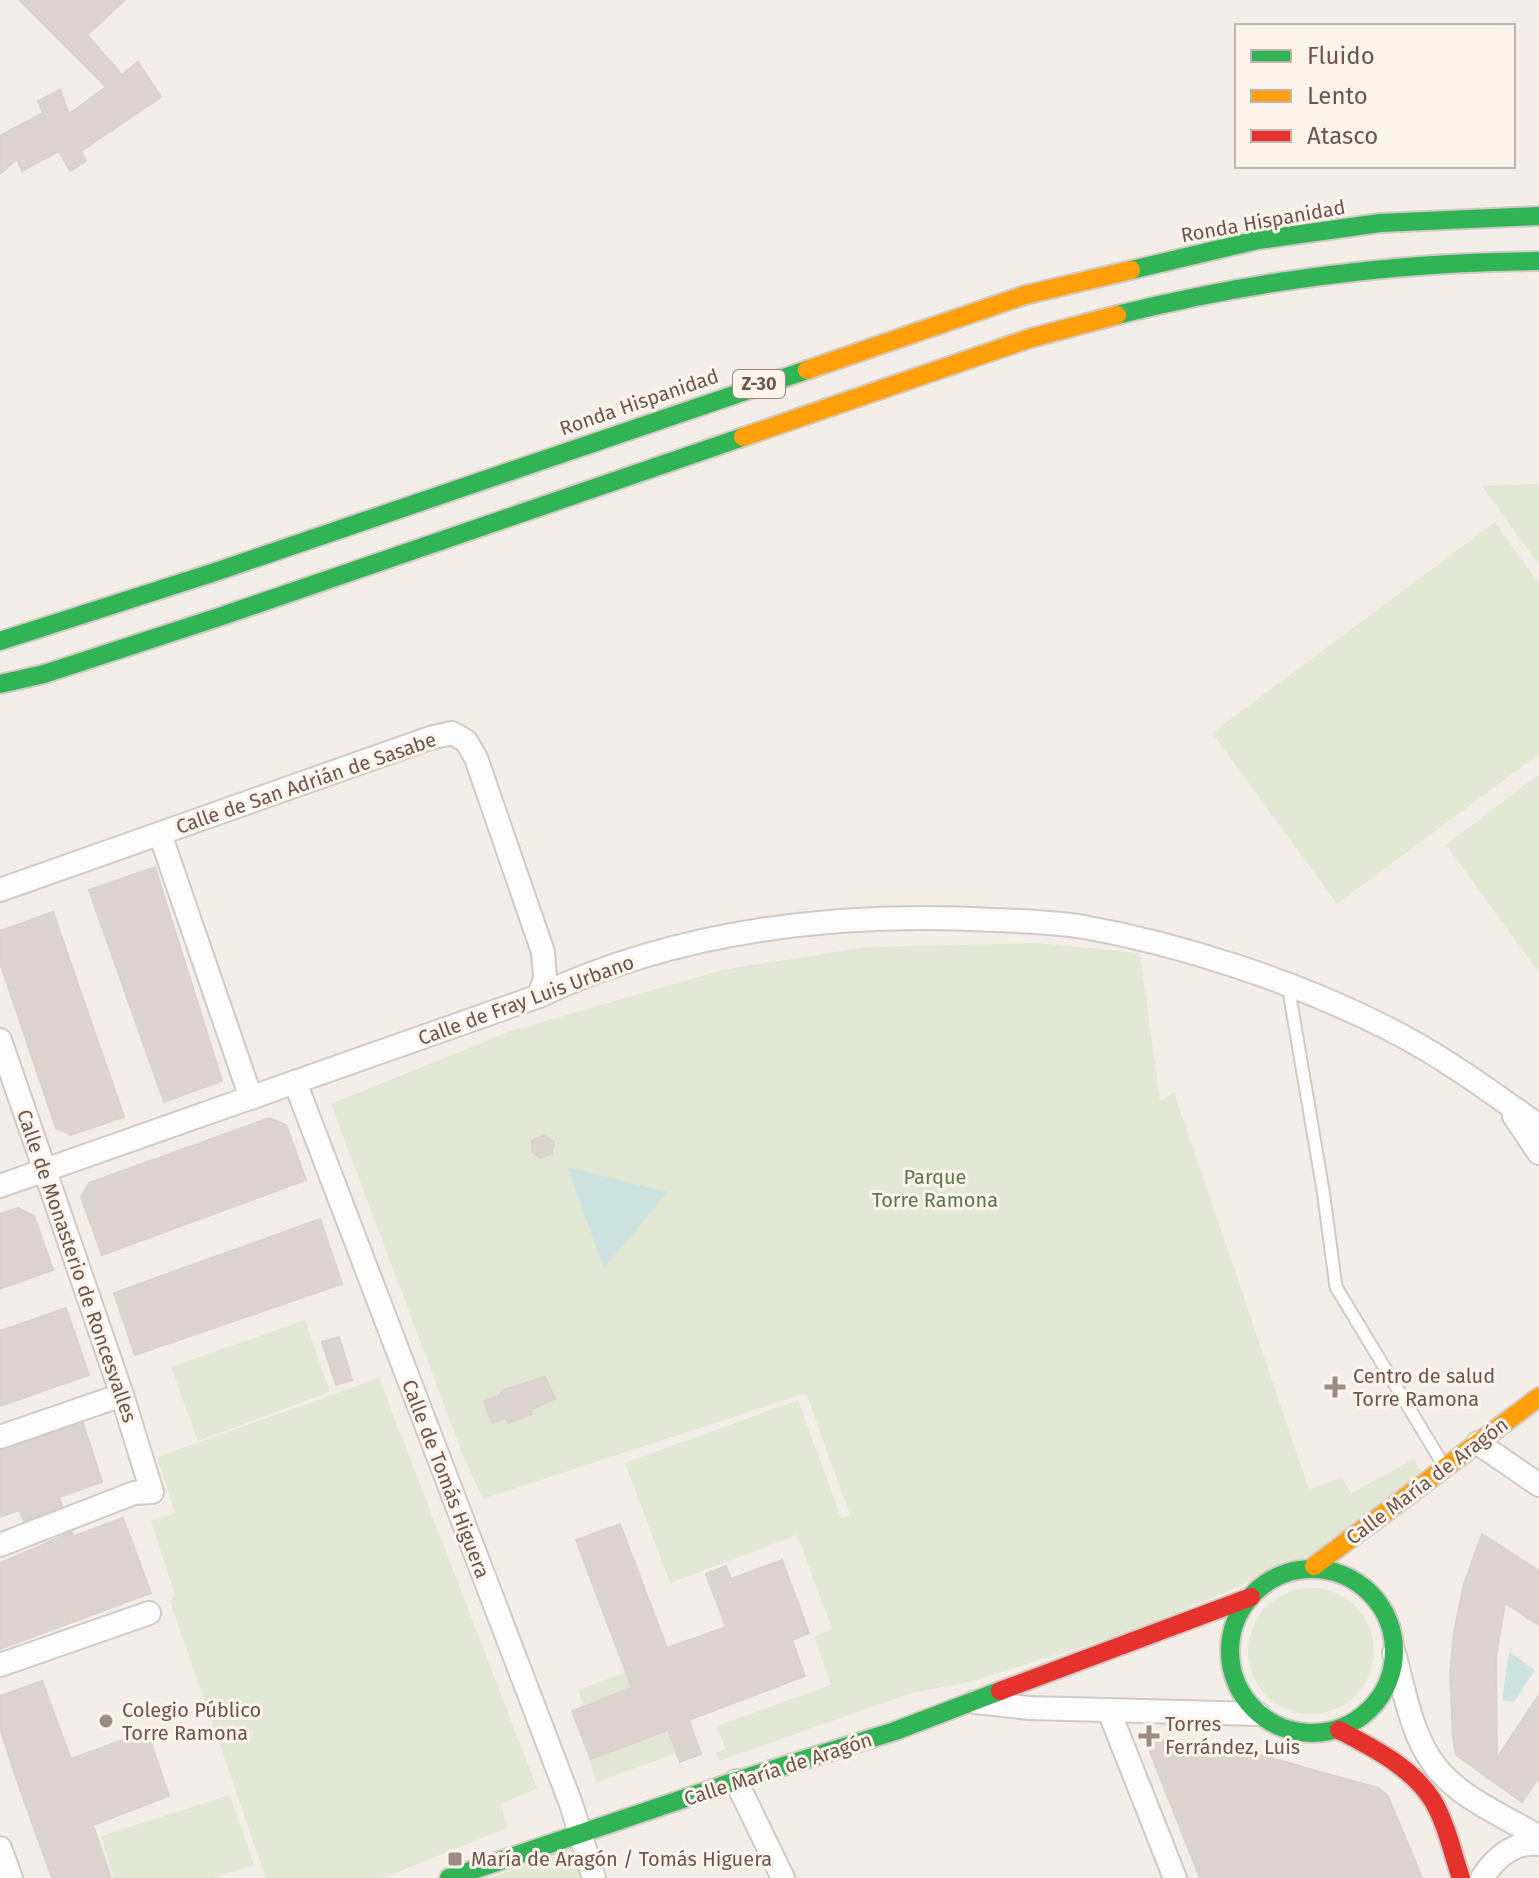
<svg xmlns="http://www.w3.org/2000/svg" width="1539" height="1878" font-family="'Fira Sans',sans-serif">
  <rect width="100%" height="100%" fill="#f4eee9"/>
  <g fill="#e3e8d5">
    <polygon points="1539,484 1539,565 1482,486"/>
    <polygon points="1495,522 1539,584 1539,754 1337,904 1212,733"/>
    <polygon points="1539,774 1539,973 1446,845"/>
    <polygon points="1040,943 1140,953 1160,1101 1174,1092 1309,1489 1342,1478 1351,1493 1414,1459 1425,1477 1340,1539 1297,1562 1130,1632 966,1683 914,1692 719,1761 716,1753 725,1749 717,1726 831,1685 814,1636 832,1629 797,1535 670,1583 625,1463 798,1400 841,1518 850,1515 806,1393 483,1499 464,1458 331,1104 508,1032 722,970 866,947"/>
    <polygon points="305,1320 330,1392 198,1441 171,1367"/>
    <polygon points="379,1378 537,1788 501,1804 507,1828 393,1874 380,1878 266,1878 170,1601 175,1596 151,1521 175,1513 157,1457"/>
    <circle cx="1311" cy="1651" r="63"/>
    <polygon points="627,1672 633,1688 584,1705 578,1690"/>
    <polygon points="571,1711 591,1759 668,1730 677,1753 597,1782"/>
    <polygon points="230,1795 254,1865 213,1878 114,1878 101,1836"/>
    <polygon points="574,1846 583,1878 490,1878"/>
  </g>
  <g fill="#cce3e2">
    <polygon points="567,1167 668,1192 604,1268"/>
    <polygon points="1509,1652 1535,1670 1514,1702 1502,1700"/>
  </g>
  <g fill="#ddd4cf" stroke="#dcd1cc" stroke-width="2">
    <polygon points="19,0 125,0 87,35 122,75 138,62 161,97 81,151 86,161 70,171 59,151 22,171 17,159 0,174 0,136 43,113 38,101 60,90 69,114 106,87"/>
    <polygon points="155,867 222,1081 164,1102 89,890"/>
    <polygon points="53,912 124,1117 71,1135 56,1128 0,963 0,931"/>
    <polygon points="269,1118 286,1125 306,1180 102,1255 81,1197 89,1183"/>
    <polygon points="544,1135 554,1142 552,1153 540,1158 532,1151 532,1141"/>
    <polygon points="18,1208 34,1216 53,1270 0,1289 0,1214"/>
    <polygon points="320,1219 342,1284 135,1355 114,1293"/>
    <polygon points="66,1308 89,1375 0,1406 0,1331"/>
    <polygon points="339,1337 352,1380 336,1385 322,1342"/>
    <polygon points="545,1377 555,1399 532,1409 532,1414 508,1423 506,1418 492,1423 484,1401 499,1396 503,1390"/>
    <polygon points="83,1423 102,1482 59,1497 62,1506 24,1521 19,1510 0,1517 0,1451"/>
    <polygon points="123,1518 151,1593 0,1649 0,1563 72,1532 74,1536"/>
    <polygon points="620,1524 667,1648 726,1627 706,1574 726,1566 731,1579 782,1560 809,1633 792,1640 805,1676 689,1720 701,1754 680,1762 668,1730 591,1759 572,1711 632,1688 576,1540"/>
    <polygon points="1482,1534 1539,1571 1539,1625 1505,1603 1496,1657 1497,1758 1539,1695 1539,1777 1522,1802 1456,1755 1453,1738 1450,1675 1454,1632 1464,1584"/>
    <polygon points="42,1681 71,1759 147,1731 169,1796 93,1825 111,1878 52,1878 16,1778 0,1728 0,1696"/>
    <polygon points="1156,1738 1260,1755 1378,1788 1388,1796 1422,1878 1200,1878 1150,1752"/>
  </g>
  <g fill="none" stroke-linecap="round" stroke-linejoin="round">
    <g stroke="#d1cac4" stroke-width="15">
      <polyline id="lane" points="1288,985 1323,1190 1336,1287 1444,1466"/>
    </g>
    <g stroke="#d1cac4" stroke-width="26">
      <g id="street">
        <polyline points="160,834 251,1098"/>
        <polyline points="0,890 430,738 452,733 466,741 476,758 543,952 545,978 539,996"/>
        <polyline points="0,1040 122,1395 152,1492 134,1493 0,1545"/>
        <polyline points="295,1082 571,1804 594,1878"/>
        <polyline points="1514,1116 1539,1153"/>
        <path d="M0,1186L539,996C678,930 841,911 994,920C1024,921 1054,922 1084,927C1184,945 1296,982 1387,1028C1441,1055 1490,1091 1539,1126"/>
        <polyline points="0,1437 122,1395"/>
        <polyline points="1478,1443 1539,1485"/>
        <path d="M1394,1653C1404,1689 1411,1733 1433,1763C1458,1798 1503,1815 1539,1837"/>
        <polyline points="0,1665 149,1613"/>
        <polyline points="975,1702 1029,1708 1258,1714"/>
        <polyline points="1109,1711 1175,1878"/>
        <polyline points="736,1781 783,1878"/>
        <polyline points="0,1848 11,1878"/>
        <path d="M1482,1878C1495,1858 1514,1841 1539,1844"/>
      </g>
    </g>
    <g stroke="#d3cac6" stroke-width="22">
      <g id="fast">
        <polyline points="1131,270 1258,240 1380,223 1539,216"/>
        <path d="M1117,315C1256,280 1395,262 1539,261"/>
        <polyline points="0,641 215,572 807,370"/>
        <polyline points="0,684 44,674 222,616 743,437"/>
        <circle cx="1312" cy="1651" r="82"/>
        <polyline points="449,1878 736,1781 895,1731 1000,1691"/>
      </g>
    </g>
    <g stroke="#d3cac6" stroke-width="22">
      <g id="slow">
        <polyline points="807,370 1025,295 1131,270"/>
        <polyline points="743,437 1031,338 1117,315"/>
        <polyline points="1314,1566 1539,1397"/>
      </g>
    </g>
    <g stroke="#d3cac6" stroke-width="22">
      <g id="jam">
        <polyline points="1000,1691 1251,1597"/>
        <path d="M1339,1730C1373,1748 1412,1767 1433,1801C1447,1825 1452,1852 1461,1878"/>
      </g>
    </g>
    <use href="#lane" stroke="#fdfcfc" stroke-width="11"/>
    <use href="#street" stroke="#fdfcfc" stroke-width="22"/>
    <use href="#fast" stroke="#30b455" stroke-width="18"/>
    <use href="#slow" stroke="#ff9f0a" stroke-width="18"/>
    <use href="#jam" stroke="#e5322d" stroke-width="18"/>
  </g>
  <g fill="#9c8b84" stroke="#fcf3ea" stroke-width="3">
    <path d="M1331 1375h8v8h8v8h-8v8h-8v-8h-8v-8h8z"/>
    <circle cx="106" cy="1721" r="8"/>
    <path d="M1145 1724h8v8h8v8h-8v8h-8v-8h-8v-8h8z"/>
    <rect x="447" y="1851" width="16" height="16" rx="4"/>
  </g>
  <g text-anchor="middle" stroke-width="6" stroke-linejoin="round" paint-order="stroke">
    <rect fill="#fcf3ea" stroke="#98847c" stroke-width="2" x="733" y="370" width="52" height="28" rx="6"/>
    <g font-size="18" font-weight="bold" fill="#6d554d">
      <text x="759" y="390">Z-30</text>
    </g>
    <g font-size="20" fill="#6d554d" stroke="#fcf3ea">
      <text transform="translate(1263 221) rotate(-10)" y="7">Ronda Hispanidad</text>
      <text transform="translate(639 402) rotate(-19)" y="7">Ronda Hispanidad</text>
      <text transform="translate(306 783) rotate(-19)" y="7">Calle de San Adrián de Sasabe</text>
      <text transform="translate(526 1000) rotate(-20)" y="7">Calle de Fray Luis Urbano</text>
      <text transform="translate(77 1266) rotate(71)" y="7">Calle de Monasterio de Roncesvalles</text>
      <text transform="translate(446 1479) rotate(69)" y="7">Calle de Tomás Higuera</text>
      <text transform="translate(1427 1481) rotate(-37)" y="7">Calle María de Aragón</text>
      <text transform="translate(778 1769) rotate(-18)" y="7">Calle María de Aragón</text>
    </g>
    <g font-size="20" fill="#5c774a" stroke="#fcf3ea">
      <text x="935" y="1184">Parque<tspan x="935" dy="23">Torre Ramona</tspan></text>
    </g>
    <g font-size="20" fill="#6d554d" stroke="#fcf3ea" text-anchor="start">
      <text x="1353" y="1383">Centro de salud<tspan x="1353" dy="23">Torre Ramona</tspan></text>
      <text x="122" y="1717">Colegio Público<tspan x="122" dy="23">Torre Ramona</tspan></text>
      <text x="1165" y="1731">Torres<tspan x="1165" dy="23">Ferrández, Luis</tspan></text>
      <text x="471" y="1866">María de Aragón / Tomás Higuera</text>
    </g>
  </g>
  <rect x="1235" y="24" width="280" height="144" fill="#fcf3ea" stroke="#c3b4ab" stroke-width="2"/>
  <rect x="1251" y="50" width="40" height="12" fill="#30b455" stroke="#c3b4ab" stroke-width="2"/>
  <text x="1307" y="64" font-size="24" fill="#6d554d">Fluido</text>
  <rect x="1251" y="90" width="40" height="12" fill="#ff9f0a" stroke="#c3b4ab" stroke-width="2"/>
  <text x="1307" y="104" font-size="24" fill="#6d554d">Lento</text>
  <rect x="1251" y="130" width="40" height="12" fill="#e5322d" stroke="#c3b4ab" stroke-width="2"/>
  <text x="1307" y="144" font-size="24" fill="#6d554d">Atasco</text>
</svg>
